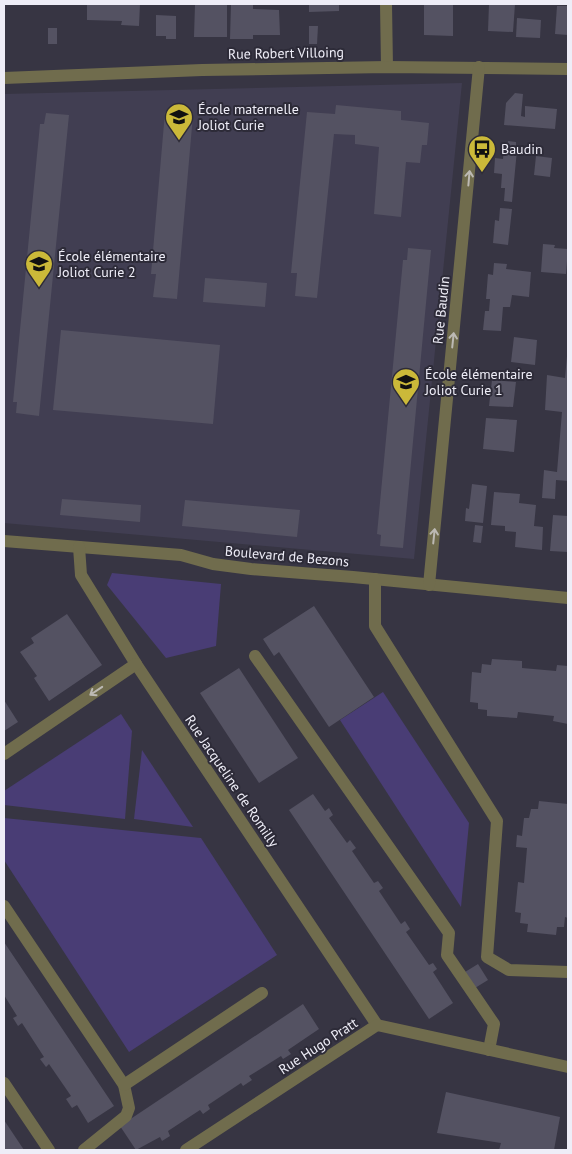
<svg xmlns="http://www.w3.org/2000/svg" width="572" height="1154" font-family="'PT Sans',sans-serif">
  <rect width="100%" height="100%" fill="#373543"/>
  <polygon fill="#413e52" points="462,83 414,559 4,523 4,94"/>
  <g fill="#493d75">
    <polygon points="112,573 221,584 216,646 166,658 107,585"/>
    <polygon points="383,692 469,823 461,907 340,720"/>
    <polygon points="121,714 132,731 125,819 4,805 4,791"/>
    <polygon points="142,750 193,827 134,819"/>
    <polygon points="4,818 201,838 277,955 129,1052 4,860"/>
  </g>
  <g fill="#545262">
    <polygon points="87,4 140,4 139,26 121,25 122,21 87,20"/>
    <polygon points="195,4 227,4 227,37 194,37"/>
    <polygon points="231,4 253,4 253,9 279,10 280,35 253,35 253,39 230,39"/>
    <polygon points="309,4 339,4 339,11 309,12"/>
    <polygon points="424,4 453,4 453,36 424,35"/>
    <polygon points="489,4 515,4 513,32 488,31"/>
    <polygon points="557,6 568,6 568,35 555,34"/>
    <polygon points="156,15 176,16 176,39 166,39 166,36 156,36"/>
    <polygon points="517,18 541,20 540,38 516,37"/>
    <polygon points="309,26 318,26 317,44 309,44"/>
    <rect x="48" y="28" width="9" height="16"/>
    <polygon points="515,93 523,94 521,116 525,117 525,106 557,109 555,129 504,125 506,103"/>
    <polygon points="336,105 401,111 401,120 429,123 427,145 422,145 420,163 406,162 401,217 374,214 379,147 355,144 355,135 334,134 317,298 295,296 297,273 291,273 307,112 335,114"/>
    <polygon points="165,112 193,115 177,299 153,297 156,274 151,274"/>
    <polygon points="46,113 69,115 39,416 16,413 17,402 13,402 40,124 44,124"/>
    <polygon points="508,141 516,142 516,150 517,150 512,202 504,201 505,188 501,188 502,174 494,173 495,158 503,159 504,149 507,150"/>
    <polygon points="536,156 552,158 550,177 534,175"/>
    <polygon points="500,208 512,209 508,245 493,243 495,220 499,221"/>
    <polygon points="543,244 555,245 554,248 568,249 566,274 541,272"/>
    <polygon points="408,248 431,250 403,548 380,546 381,535 377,534 403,260 407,260"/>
    <polygon points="494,263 507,264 506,269 531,272 529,297 512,295 510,307 503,307 501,331 483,330 485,311 489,311 490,299 486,299 488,274 493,275"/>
    <polygon points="205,278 267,283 265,307 203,302"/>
    <polygon points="61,330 220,345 213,424 53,410"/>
    <polygon points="514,337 537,340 535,365 511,362"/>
    <polygon points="567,356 568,356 568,481 556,480 555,499 542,498 544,470 557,472 562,412 545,410 547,375 565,378"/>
    <polygon points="492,380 516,382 513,407 489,406"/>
    <polygon points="486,418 517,420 514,452 483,449"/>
    <polygon points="472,484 487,486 483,523 465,521 466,508 469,509"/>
    <polygon points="494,492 520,494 519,503 536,505 534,526 543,527 542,550 515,547 516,532 505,531 505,526 491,525"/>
    <polygon points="62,499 141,505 140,522 60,515"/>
    <polygon points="185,500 300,510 297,537 182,526"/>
    <polygon points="553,515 568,516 568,552 550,551"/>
    <polygon points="475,525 483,526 481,543 473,542"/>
    <polygon points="314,606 374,697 329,727 279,652 274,656 263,639"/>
    <polygon points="67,614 102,665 49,701 34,678 37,676 20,652 34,643 31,638"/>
    <polygon points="492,659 522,661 522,668 556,671 557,665 568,666 568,724 553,721 554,716 518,712 517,718 487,716 487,710 478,709 478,703 470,702 472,672 481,673 482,664 491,665"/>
    <polygon points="239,668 298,758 259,783 200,693"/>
    <polygon points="4,700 18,722 4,731"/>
    <polygon points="313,794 325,811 329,808 333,815 329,818 347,843 350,840 356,848 352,851 374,883 378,881 383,888 379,891 401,924 405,921 410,929 406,932 429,965 433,963 437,969 433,972 453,1003 429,1019 289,810"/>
    <polygon points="539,801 568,804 568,918 565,917 564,927 557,927 556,935 527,932 528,924 520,923 521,913 515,912 518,882 524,883 527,848 516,847 517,835 522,836 524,818 529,818 531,809 538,809"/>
    <polygon points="4,942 114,1106 88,1123 77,1105 72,1108 66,1099 71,1096 49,1064 46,1067 40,1059 44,1057 22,1023 18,1026 13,1018 17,1016 4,995"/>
    <polygon points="478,964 488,980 475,988 465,972"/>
    <polygon points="303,1004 319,1029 288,1050 291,1054 283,1059 281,1056 249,1076 252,1080 243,1086 241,1083 208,1105 210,1109 203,1114 200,1110 168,1131 170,1136 162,1141 160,1137 136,1150 120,1126"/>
    <polygon points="446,1092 560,1117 554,1150 499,1150 501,1143 437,1133"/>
    <polygon points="4,1120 24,1150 4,1150"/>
  </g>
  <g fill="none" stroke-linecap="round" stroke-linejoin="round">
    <g stroke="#706c4d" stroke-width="12">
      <polyline points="386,4 387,67"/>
      <polyline points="4,78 202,70 387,67 568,69"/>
      <polyline points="4,541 181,555 213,564 251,569 353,577 568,598"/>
      <polyline points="79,547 81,575 136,664 377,1025"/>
      <polyline points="375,579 375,626 497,821 487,957 509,970 568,972"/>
      <polyline points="429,585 479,67"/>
      <polyline points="255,656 449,933 447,955 494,1024 489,1050"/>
      <polyline points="4,754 136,664"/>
      <polyline points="4,906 124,1085 129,1108 126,1116 84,1150"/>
      <polyline points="4,1083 49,1150"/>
      <polyline points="124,1085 262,993"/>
      <polyline points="186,1150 377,1025 568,1067"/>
    </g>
  </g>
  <defs><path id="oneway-shaft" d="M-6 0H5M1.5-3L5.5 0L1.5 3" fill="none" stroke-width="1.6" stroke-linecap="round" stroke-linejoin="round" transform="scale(1.25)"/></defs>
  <g stroke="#bcb9b3">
    <use href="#oneway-shaft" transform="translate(469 178) rotate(-85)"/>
    <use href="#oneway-shaft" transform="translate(453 340) rotate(-84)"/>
    <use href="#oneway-shaft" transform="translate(434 536) rotate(-84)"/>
    <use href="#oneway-shaft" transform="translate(96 691) rotate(146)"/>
  </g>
  <defs>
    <g id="school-pin" transform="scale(1.4375)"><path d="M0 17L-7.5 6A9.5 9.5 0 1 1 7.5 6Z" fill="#cbb939" stroke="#2d2b38"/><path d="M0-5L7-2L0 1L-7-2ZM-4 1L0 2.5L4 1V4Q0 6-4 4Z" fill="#111"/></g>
    <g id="bus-pin" transform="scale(1.4375)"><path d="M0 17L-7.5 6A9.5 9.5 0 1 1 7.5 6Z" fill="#cbb939" stroke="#2d2b38"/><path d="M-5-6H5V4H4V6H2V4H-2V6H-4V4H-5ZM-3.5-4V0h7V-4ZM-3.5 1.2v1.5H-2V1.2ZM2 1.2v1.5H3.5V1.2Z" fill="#111"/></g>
  </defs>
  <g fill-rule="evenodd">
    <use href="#school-pin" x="179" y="117"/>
    <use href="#bus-pin" x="482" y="149"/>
    <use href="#school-pin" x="39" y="264"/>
    <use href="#school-pin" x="406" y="382"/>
  </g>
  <g text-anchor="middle" stroke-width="4" stroke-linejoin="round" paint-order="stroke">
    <g font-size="14" fill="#eeedf7" stroke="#2d2b38">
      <text transform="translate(286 53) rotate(-1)" y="5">Rue Robert Villoing</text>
      <text transform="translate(441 310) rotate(-84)" y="5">Rue Baudin</text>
      <text transform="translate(287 556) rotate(5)" y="5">Boulevard de Bezons</text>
      <text transform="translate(232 781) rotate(56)" y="5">Rue Jacqueline de Romilly</text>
      <text transform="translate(318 1046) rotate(-33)" y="5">Rue Hugo Pratt</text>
    </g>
    <g font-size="14" fill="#eeedf7" stroke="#2d2b38" text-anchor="start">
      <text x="198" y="114">École maternelle<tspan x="198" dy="16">Joliot Curie</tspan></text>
      <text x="501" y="154">Baudin</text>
      <text x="58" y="261">École élémentaire<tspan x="58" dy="16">Joliot Curie 2</tspan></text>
      <text x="425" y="379">École élémentaire<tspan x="425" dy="16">Joliot Curie 1</tspan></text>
    </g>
  </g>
  <rect width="572" height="1154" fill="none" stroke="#eeedf7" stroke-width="10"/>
</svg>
